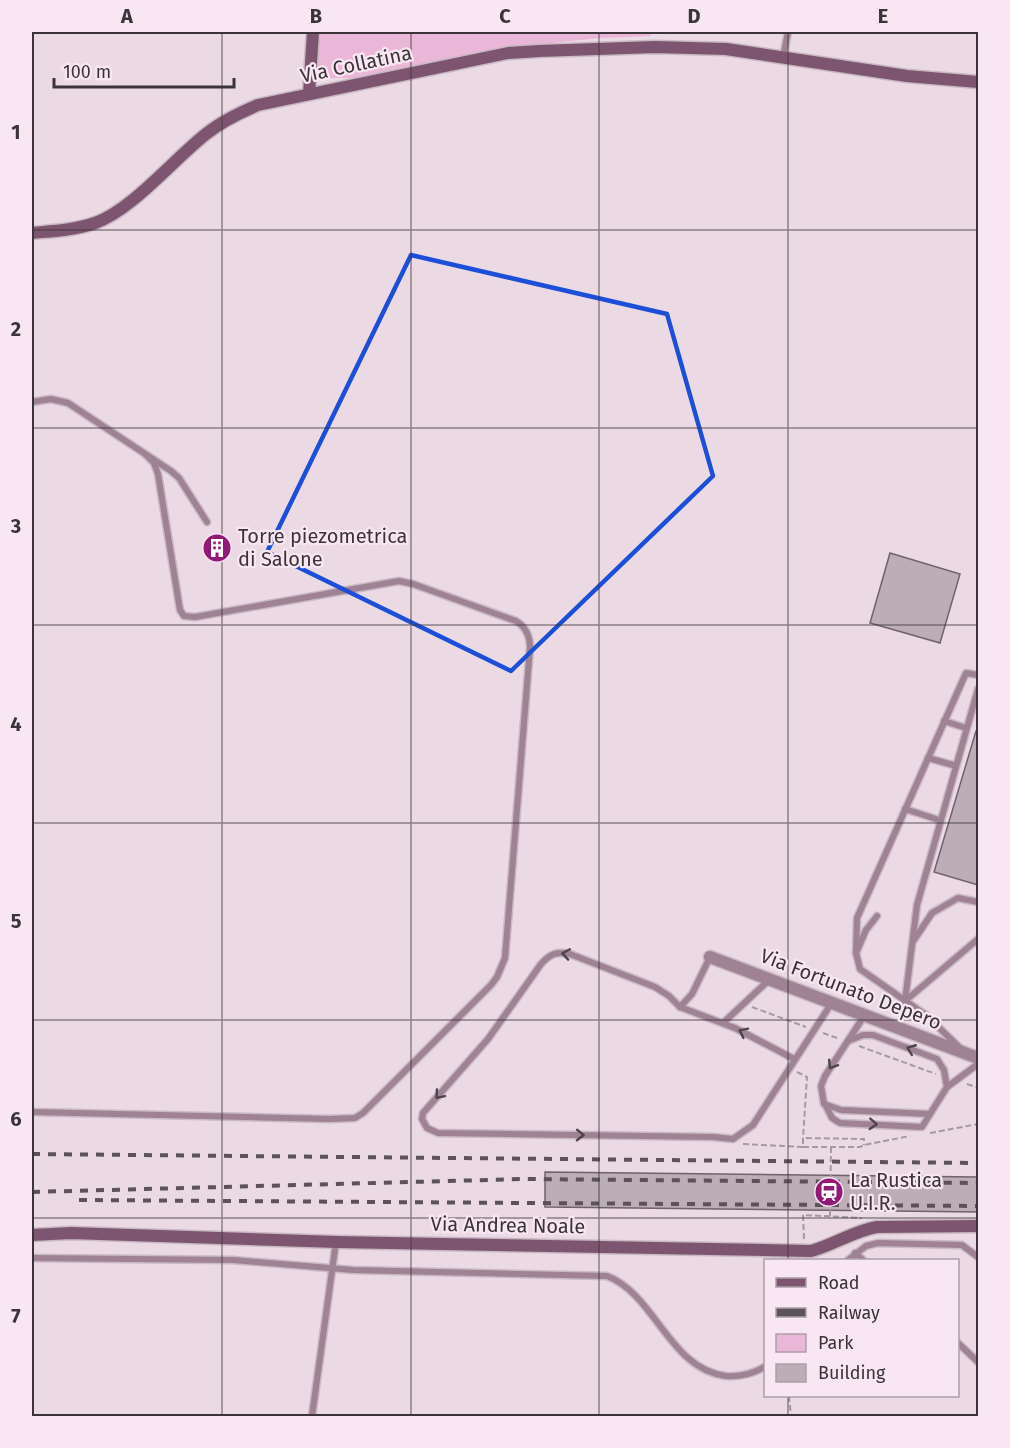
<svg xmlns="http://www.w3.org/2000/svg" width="1010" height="1448" font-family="'Fira Sans',sans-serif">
  <rect width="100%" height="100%" fill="#ebdae4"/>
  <polygon fill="#ebb7d8" points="320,32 646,32 652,36 600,38 502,48 360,78 324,78 317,64"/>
  <g fill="#bcadb6" stroke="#71626b" stroke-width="1.5">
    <polygon points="220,540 226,546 223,554 215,556 209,549 211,542"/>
    <polygon points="890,553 960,574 940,643 870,623"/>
    <polygon points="976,731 978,731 978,885 934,872"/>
    <polygon points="545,1172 978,1177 978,1212 545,1207"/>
  </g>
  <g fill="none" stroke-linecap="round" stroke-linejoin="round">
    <g stroke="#c8b9c2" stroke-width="9">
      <g id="lane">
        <polyline points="783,57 788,32"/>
        <polyline points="32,402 51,399 68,403 171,471 179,478 207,522"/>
        <polyline points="978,689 917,905 905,1001 978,939"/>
        <polyline points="944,721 963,727"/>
        <polyline points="928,758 953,765"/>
        <polyline points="905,809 936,819"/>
        <polyline points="877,916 866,930 856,953 860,969 927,1016 960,1048"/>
        <polyline points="914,940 932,913 958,898 978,902"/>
        <polyline points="856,953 857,918 966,673 978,675"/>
        <polyline points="680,1007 692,994 710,957"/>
        <polyline points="864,1016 825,1076 821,1086 824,1104 841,1110 930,1114 947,1087 978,1064"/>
        <polyline points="723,1023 769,980"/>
        <polyline points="848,1041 863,1035 873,1035 937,1059 944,1070 947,1087"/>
        <path d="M794,1059L735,1028L680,1007L669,996L655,987L570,954C557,951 550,954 541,964L488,1039L423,1113L422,1119L427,1128L438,1133L713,1137L733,1139L753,1125L831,1004"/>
        <polyline points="825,1104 832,1118 840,1123 922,1127 930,1114"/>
        <path d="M32,1112L330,1119L355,1118L363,1113L491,985L497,977L505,958L530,648C530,636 526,627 516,621L413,584L399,581L195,617L184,616L180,610L158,474L154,463L146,455"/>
        <polyline points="855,1253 863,1260"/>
        <path d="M32,1258L233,1260L353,1270L607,1276C656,1295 669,1369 726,1376C741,1377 753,1374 766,1366"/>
        <polyline points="848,1260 866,1246 878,1243 962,1245 978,1257"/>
        <polyline points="958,1343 978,1362"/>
        <polyline points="312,1416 336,1242"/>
      </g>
    </g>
    <g stroke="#c8b9c2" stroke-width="15">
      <polyline id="street" points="710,957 978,1058"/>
    </g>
    <g stroke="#c8b9c2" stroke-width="15">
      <g id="secondary">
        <polyline points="309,94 313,32"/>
        <path d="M32,233C53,231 75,230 95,223C132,210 174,159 206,134C222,121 239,113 258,105L508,53L539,51L655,47L726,49L907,76L978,82"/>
        <path d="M32,1235L71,1233L337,1242L811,1251C834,1245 853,1231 877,1227L978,1226"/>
      </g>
    </g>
    <g stroke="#a69aa1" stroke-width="2" stroke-dasharray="6 3" stroke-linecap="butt">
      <polyline points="752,1007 806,1027"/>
      <polyline points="823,1033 840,1039"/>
      <polyline points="859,1046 936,1074"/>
      <polyline points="797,1072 807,1077 803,1138"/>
      <polyline points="967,1084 978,1088"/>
      <polyline points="930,1133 978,1124"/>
      <polyline points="743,1144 803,1147 803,1138 864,1139 864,1145"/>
      <polyline points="803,1147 860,1147 864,1145 910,1136"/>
      <polyline points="819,1196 830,1202 844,1194"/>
      <polyline points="804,1239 803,1215 862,1218"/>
      <polyline points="789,1396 791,1416"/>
    </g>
    <use href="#lane" stroke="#9f8294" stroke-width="6"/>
    <use href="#street" stroke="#9f8294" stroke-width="12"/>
    <use href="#secondary" stroke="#7e5570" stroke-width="12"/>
    <g stroke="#5b5358" stroke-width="4" stroke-dasharray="8 8" stroke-linecap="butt">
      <polyline points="32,1154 978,1163"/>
      <polyline points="32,1192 524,1179 978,1183"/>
      <polyline points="79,1200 978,1206"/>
    </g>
    <polyline stroke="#a69aa1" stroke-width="2" stroke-dasharray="6 3" stroke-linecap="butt" points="830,1216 831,1147"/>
  </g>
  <defs><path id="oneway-chevron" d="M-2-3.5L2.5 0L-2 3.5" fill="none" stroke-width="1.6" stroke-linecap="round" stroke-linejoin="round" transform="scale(1.5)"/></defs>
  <g stroke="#4e444a">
    <use href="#oneway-chevron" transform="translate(566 954) rotate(-171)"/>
    <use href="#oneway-chevron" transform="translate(743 1032) rotate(-154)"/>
    <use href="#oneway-chevron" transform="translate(911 1049) rotate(-158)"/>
    <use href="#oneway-chevron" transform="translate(832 1065) rotate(122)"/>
    <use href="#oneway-chevron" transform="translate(439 1095) rotate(130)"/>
    <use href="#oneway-chevron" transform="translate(873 1124) rotate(3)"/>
    <use href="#oneway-chevron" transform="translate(580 1135) rotate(1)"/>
  </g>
  <path fill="none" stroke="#1d4ed8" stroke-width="4.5" stroke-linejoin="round" d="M411,255L667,314L713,476L511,671L267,552Z"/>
  <path fill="none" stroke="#3a3438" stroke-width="1.5" stroke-opacity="0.55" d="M222,32V1416M411,32V1416M599,32V1416M788,32V1260M32,230H978M32,428H978M32,625H978M32,823H978M32,1020H978M32,1218H978M788,1396V1416"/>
  <defs>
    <g id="building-disc" transform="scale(1.5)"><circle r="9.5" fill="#921976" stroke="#f8e7f2"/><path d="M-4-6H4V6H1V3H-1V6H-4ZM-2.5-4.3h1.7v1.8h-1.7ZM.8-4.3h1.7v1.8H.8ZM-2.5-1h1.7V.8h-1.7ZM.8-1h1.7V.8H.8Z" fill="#fff"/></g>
    <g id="station-disc" transform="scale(1.5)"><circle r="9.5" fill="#921976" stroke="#f8e7f2"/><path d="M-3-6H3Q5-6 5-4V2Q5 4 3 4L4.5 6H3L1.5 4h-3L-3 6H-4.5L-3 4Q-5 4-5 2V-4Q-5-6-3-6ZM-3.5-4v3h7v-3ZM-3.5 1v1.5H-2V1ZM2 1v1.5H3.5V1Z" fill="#fff"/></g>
  </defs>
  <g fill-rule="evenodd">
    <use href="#building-disc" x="217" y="548"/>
    <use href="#station-disc" x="829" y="1192"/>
  </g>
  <g text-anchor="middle" stroke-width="4.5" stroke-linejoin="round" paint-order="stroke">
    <g font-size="20" fill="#3a3438" stroke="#f8e7f2">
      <text transform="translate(356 64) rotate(-12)" y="7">Via Collatina</text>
      <text transform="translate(851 989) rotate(21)" y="7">Via Fortunato Depero</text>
      <text transform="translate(508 1225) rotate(1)" y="7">Via Andrea Noale</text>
    </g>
    <g font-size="20" fill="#3a3438" stroke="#f8e7f2" text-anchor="start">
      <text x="238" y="543">Torre piezometrica<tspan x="238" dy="23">di Salone</tspan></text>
      <text x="850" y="1187">La Rustica<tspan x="850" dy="23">U.I.R.</tspan></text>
    </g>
  </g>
  <rect width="1010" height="1448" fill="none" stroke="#f8e7f2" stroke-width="66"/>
  <rect x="764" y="1259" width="195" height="138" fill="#f8e7f2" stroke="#ac9fa8" stroke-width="1.5"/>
  <rect x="776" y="1278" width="30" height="9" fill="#7e5570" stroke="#ac9fa8" stroke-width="1.5"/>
  <text x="818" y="1289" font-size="18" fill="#3a3438">Road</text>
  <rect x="776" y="1308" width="30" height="9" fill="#5b5358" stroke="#ac9fa8" stroke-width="1.5"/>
  <text x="818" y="1319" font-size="18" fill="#3a3438">Railway</text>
  <rect x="776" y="1334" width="30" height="18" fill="#ebb7d8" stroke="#ac9fa8" stroke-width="1.5"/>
  <text x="818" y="1349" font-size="18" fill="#3a3438">Park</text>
  <rect x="776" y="1364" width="30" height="18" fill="#bcadb6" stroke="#ac9fa8" stroke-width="1.5"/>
  <text x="818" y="1379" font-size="18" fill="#3a3438">Building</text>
  <path d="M54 78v9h180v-9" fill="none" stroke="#3a3438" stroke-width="3"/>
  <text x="63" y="78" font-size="18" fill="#3a3438" stroke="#f8e7f2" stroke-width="4.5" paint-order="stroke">100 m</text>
  <rect x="33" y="33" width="944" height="1382" fill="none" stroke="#3a3438" stroke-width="2"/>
  <g font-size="20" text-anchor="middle" font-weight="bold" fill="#3a3438">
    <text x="127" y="23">A</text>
    <text x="316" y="23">B</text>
    <text x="505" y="23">C</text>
    <text x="694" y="23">D</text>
    <text x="883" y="23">E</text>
    <text x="16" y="139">1</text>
    <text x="16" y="336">2</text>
    <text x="16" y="533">3</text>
    <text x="16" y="731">4</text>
    <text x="16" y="928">5</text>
    <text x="16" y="1126">6</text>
    <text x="16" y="1323">7</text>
  </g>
</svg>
